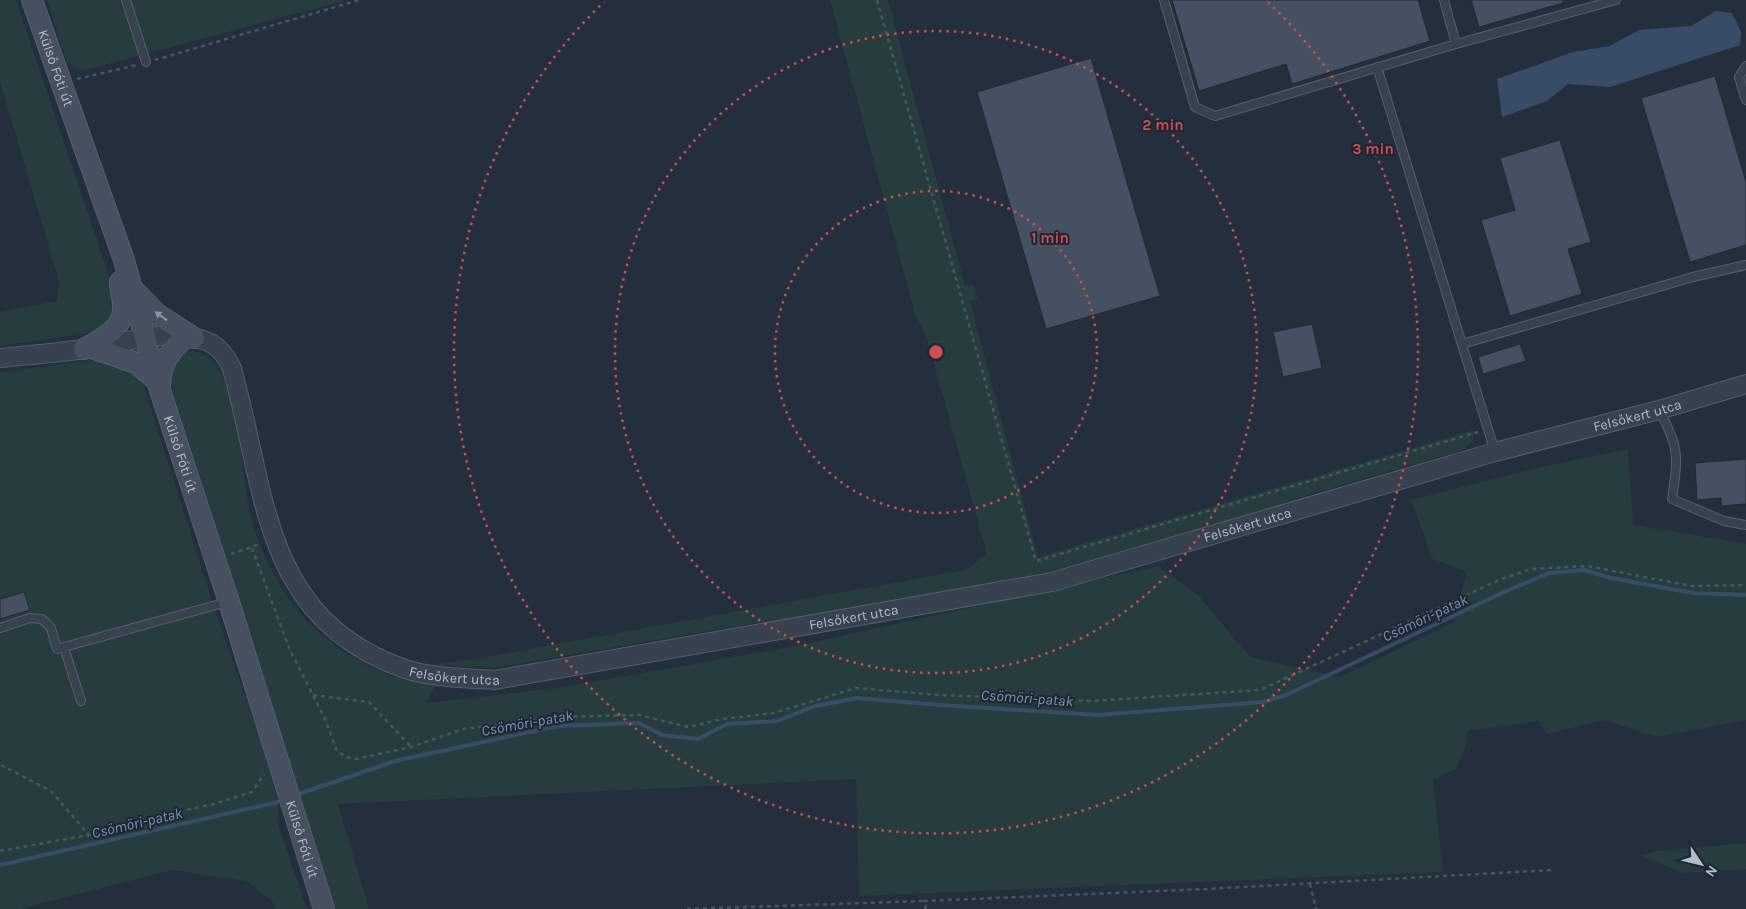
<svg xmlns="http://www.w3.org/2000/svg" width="1746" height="909" font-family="Karla,sans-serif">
  <rect width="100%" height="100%" fill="#242f3e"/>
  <g fill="#263c3f">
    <polygon points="0,0 16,0 116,296 114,317 97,332 0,346 0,312 57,301 59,281 0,82"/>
    <polygon points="47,0 348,0 82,71 67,63"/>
    <polygon points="830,0 888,0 965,286 974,285 978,299 970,301 1038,557 1474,430 1473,441 1463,450 1294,499 1240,520 1044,574 492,668 431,665 486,657 965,570 987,554 927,339 915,314"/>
    <path d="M193,351C205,353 214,359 219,370C246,420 238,486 258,539C269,569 289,604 312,626C334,648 366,667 395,677C408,681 423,683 436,685L426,703L558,688L796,646L1159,566L1199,596L1250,657L1340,677L1454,622L1467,572L1433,559L1411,500L1537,468L1628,449L1633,525L1746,544V720L1657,737L1604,720L1547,734L1539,721L1467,731L1466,746L1456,769L1433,780L1443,872L859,896L856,779L338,804L369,909H330L301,816L233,578L170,383L172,362L184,352Z"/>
    <polygon points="102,359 134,371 144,386 217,616 259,736 279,805 277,821 307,909 276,909 272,901 246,881 172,870 20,909 0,909 0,372"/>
    <polygon points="1746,843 1746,869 1682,873 1640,855 1659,851"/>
  </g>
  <polygon fill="#394c67" points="1716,11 1732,13 1741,32 1740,45 1610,87 1568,84 1547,101 1502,117 1497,79 1573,52 1610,46 1639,30 1691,26"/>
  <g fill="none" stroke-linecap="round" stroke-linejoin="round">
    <g stroke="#394c67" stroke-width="4">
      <polyline points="296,795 395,761 558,726 639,723 662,735 698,739 727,724 777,721 815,706 857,698 940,705 1098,715 1263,702 1286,695 1504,592 1549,573 1584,570 1611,578 1693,593 1746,595"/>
      <polyline points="0,865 278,802"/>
    </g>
  </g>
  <g fill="#455162" stroke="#1f2835">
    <polygon points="1172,0 1418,0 1430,41 1292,84 1286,64 1199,91"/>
    <polygon points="1471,0 1563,0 1563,3 1479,27"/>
    <polygon points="1091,58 1160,296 1046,329 977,92"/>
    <polygon points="1715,76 1746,182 1746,245 1690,262 1641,98"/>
    <polygon points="1560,140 1591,242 1568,249 1582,294 1510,316 1481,220 1515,210 1500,158"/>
    <polygon points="1312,324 1322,368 1283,377 1273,332"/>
    <polygon points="1520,344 1526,361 1483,374 1478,357"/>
    <polygon points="1746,459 1746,504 1721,506 1721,498 1697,500 1695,463"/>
    <polygon points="24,592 30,610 0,619 0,599"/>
  </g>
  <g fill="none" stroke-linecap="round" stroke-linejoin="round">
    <g stroke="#565f6c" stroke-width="10">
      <g id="service">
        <polyline points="126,0 146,62"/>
        <polyline points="1164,0 1195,107 1215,116 1456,44 1444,0"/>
        <polyline points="1456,44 1616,0"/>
        <polyline points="1746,66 1739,77 1746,100"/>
        <polyline points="1377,67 1495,452"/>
        <polyline points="1462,344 1693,277 1746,265"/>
        <path d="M1659,410C1680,448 1678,457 1672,499L1724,521L1746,525"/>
        <polyline points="0,628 30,618 42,619 51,628 57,649 227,602"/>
        <polyline points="64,647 81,701"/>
      </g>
    </g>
    <g stroke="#565f6c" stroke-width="20">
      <g id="tertiary">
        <path id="s1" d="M0,358C28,355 56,353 84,349C122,344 166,327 203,340C217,344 226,355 232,369C267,491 261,619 405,669C433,678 465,678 495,680L1052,582L1495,452L1659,410L1746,384"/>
      </g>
    </g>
    <g stroke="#565f6c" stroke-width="22">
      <g id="secondary">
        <path id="s2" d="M32,0L124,260L157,381L229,602L324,909"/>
        <polyline points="134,290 157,314 194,338"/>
        <polyline points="92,348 136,363 157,381"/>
        <path d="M84,349C99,340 123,330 123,309C124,300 120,291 120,282"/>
        <path d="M160,385C161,363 170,349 187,337"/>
      </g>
    </g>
    <g stroke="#44595c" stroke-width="2.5" stroke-dasharray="4 4" stroke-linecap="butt">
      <polyline points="877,0 1036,561 1478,432"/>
      <polyline points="155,60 359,0"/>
      <polyline points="77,79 137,65"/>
      <polyline points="252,548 289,648 325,719 336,749 345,757 356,759 411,747 463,729 560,717 639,715 688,727 723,719 774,713 856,688 939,695 1091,701 1260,690 1499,580 1531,569 1587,566 1692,586 1746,585"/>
      <polyline points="231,554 261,544"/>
      <polyline points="313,695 369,702 411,747"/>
      <polyline points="1,765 51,791 89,835"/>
      <polyline points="0,851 89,835 157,816 214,804 252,792 264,774"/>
      <polyline points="1310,884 1316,909"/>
      <polyline points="687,909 924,901"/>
      <polyline points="926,909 924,901 1207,889 1552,870"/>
    </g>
    <use href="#service" stroke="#38414e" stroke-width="8"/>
    <use href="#tertiary" stroke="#38414e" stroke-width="18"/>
    <use href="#secondary" stroke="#465061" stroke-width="20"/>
  </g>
  <defs><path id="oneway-solid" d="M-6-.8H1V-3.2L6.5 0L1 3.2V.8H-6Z" transform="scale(1.25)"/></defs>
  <use fill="#8e96a5" href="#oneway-solid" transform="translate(161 316) rotate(-144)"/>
  <g fill="none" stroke="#ce4d50" stroke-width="2.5" stroke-dasharray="2.5 5">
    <circle cx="936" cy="352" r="161"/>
    <circle cx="936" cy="352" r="321"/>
    <path d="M1268 2A482 482 0 1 1 604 2"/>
  </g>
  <g text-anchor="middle" stroke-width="4" stroke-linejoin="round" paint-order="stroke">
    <g font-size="14" fill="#b4bcc9" stroke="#1d2633">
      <text dy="5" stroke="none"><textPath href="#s2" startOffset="72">Külső Fóti út</textPath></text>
      <text dy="5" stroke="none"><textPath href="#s1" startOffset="1879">Felsőkert utca</textPath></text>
      <text dy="5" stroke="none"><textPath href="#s2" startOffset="478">Külső Fóti út</textPath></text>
      <text dy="5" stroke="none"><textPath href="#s1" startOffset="1474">Felsőkert utca</textPath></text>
      <text dy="5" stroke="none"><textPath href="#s1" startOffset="1069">Felsőkert utca</textPath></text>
      <text dy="5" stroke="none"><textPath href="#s1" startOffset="664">Felsőkert utca</textPath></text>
      <text dy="5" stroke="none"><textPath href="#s2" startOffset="882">Külső Fóti út</textPath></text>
    </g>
    <g font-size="15" font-style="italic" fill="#7c92b1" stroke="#1d2633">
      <text transform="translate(1425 618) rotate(-25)" y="5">Csömöri-patak</text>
      <text transform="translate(1027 698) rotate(4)" y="5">Csömöri-patak</text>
      <text transform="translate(527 723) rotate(-10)" y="5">Csömöri-patak</text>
      <text transform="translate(137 823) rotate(-13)" y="5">Csömöri-patak</text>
    </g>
  </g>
  <circle cx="936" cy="352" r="8" fill="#ce4d50" stroke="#1d2633" stroke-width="2.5"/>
  <g font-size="15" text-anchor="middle" font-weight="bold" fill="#ce4d50" stroke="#1d2633" stroke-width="4" stroke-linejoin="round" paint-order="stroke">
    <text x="1163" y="130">2 min</text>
    <text x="1373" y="154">3 min</text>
    <text x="1050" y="243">1 min</text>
  </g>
  <g transform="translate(1701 864) rotate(125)" stroke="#1d2633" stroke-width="4" paint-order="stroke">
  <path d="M0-4L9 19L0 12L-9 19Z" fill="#b4bcc9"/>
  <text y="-8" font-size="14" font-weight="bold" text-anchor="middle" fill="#b4bcc9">N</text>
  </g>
</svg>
